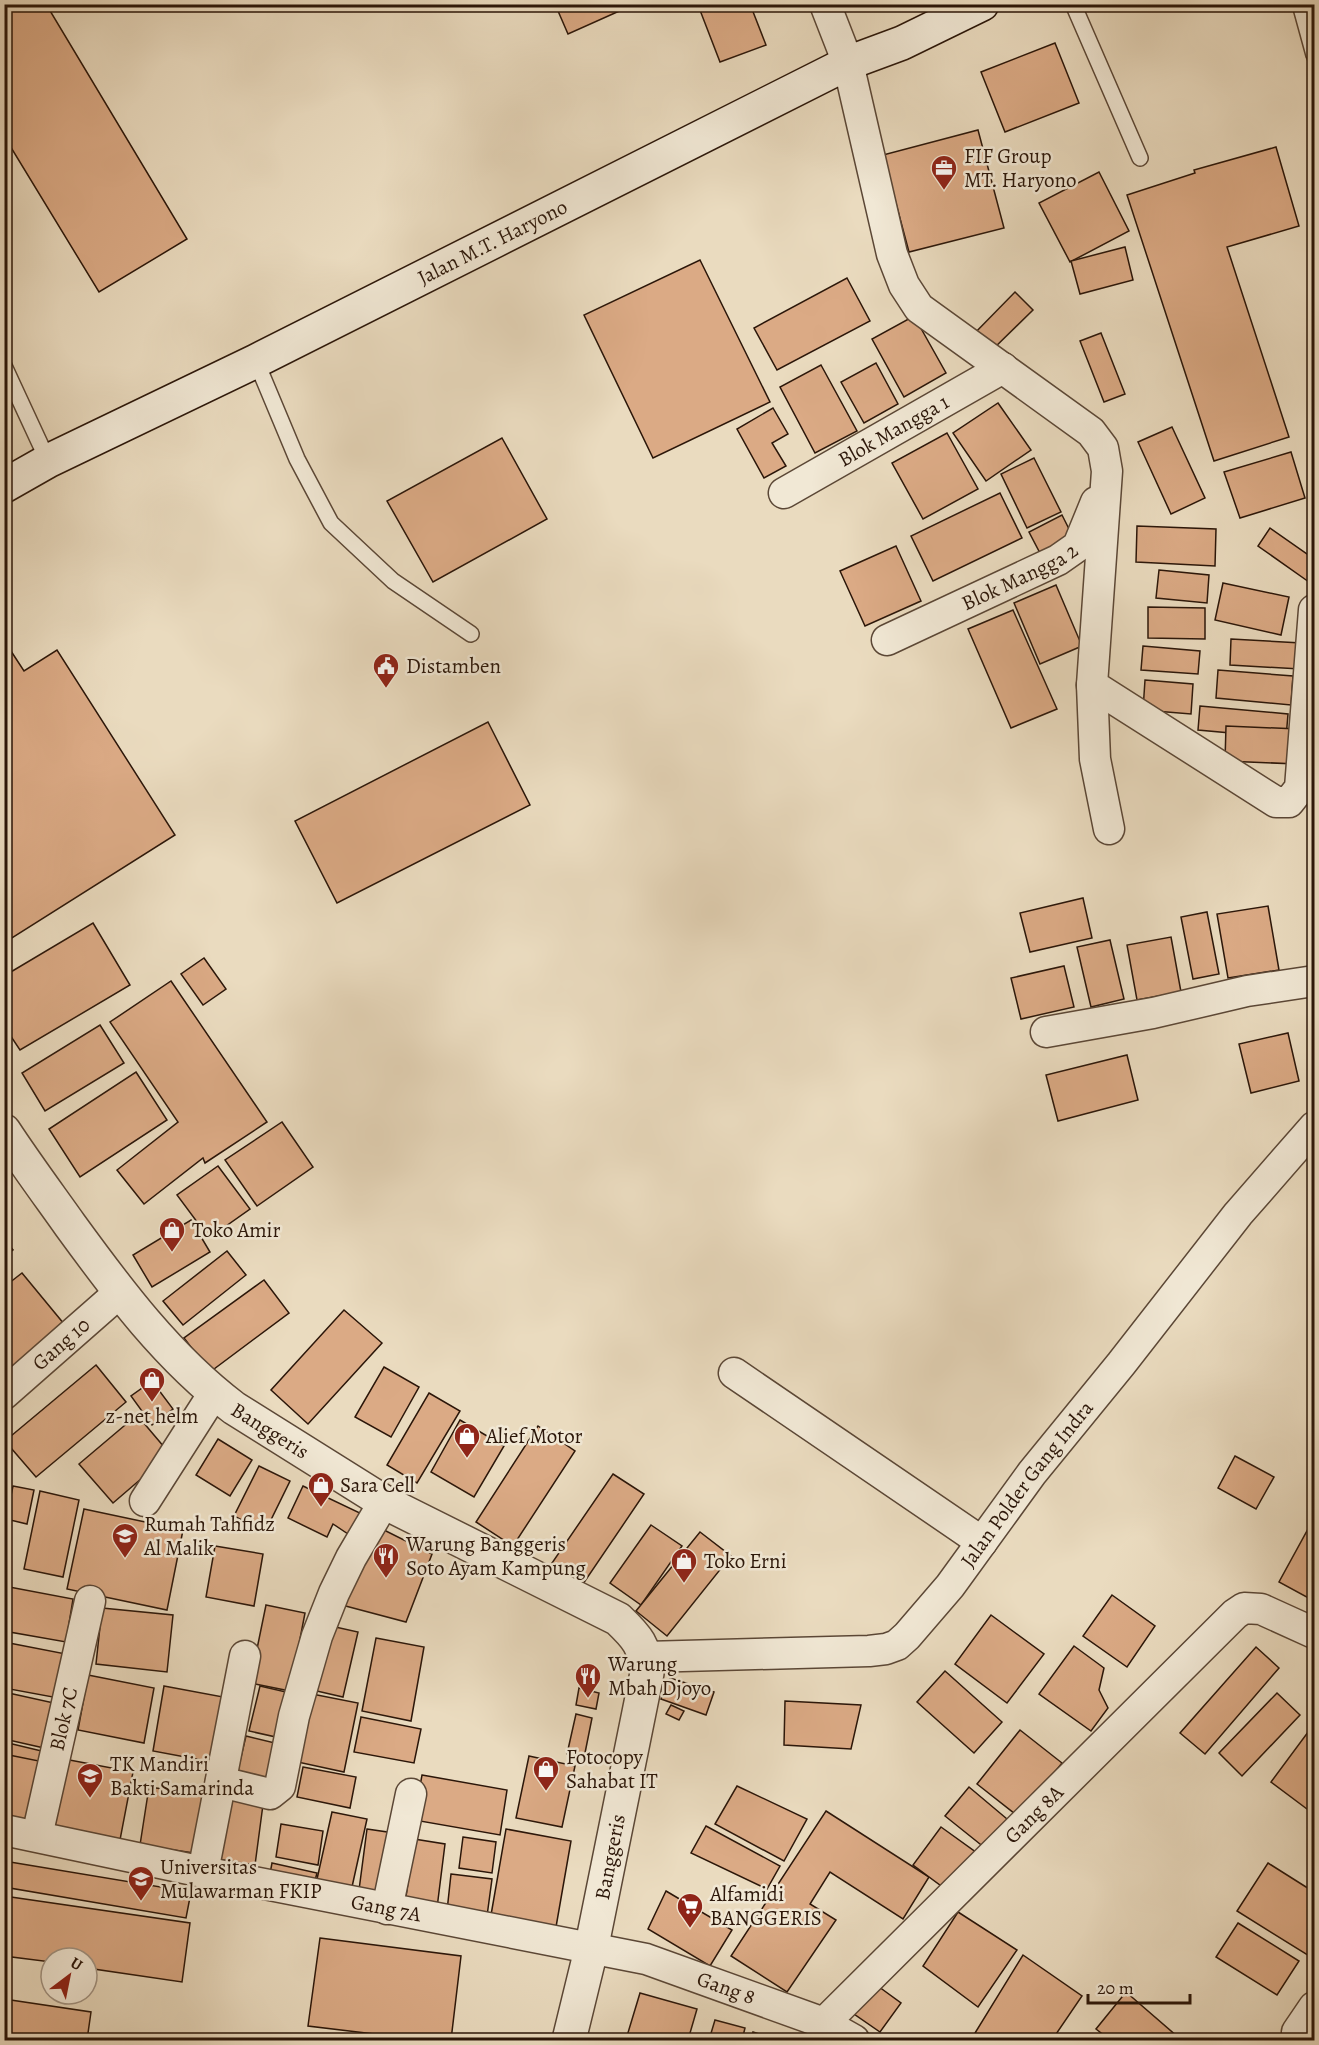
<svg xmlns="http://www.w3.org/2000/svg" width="1319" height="2045" font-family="Alegreya,serif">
  <rect width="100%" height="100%" fill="#eadbbf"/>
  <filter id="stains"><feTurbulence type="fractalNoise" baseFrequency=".00333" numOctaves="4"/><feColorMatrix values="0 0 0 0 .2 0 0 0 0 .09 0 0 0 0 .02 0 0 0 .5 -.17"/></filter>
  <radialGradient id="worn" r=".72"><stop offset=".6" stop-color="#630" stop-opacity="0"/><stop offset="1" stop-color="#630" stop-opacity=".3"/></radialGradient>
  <g fill="#dbaa85" stroke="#2b1609" stroke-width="1.5">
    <polygon points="4,4 46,4 187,239 99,292 4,136"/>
    <polygon points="555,4 635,4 568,34"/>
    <polygon points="750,4 766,45 720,62 698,5"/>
    <polygon points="1055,43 1079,103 1005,132 981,72"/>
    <polygon points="978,130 1004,228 909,252 883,155"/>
    <polygon points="1276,147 1299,226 1227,247 1289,437 1214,461 1127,195 1195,173 1194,170"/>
    <polygon points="1099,172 1129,231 1070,262 1039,203"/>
    <polygon points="1125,247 1133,280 1080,294 1071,261"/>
    <polygon points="700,260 770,402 653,458 584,315"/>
    <polygon points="847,278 870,321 777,370 754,328"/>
    <polygon points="1015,292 1033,310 987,355 970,338"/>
    <polygon points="914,316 946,373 904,397 872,339"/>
    <polygon points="1101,333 1125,394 1104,402 1080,341"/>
    <polygon points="876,363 898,404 864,423 841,382"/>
    <polygon points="821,365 857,431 815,453 780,387"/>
    <polygon points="998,403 1031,450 986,481 953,433"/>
    <polygon points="773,408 788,434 772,443 786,466 764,478 737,429"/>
    <polygon points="1172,427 1205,498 1171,514 1138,442"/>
    <polygon points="947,433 978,489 923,519 892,463"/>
    <polygon points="502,438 547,519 433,582 387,501"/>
    <polygon points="1291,452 1305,498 1240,518 1224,472"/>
    <polygon points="1034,458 1061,512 1027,528 1001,474"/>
    <polygon points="1000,493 1022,538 933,581 911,536"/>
    <polygon points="1062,515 1074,539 1041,555 1029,532"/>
    <polygon points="1137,526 1216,529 1215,566 1136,562"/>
    <polygon points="1270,528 1314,559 1314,573 1309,582 1258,546"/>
    <polygon points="896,546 921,601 865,626 840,571"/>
    <polygon points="1159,570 1209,575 1207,603 1156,598"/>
    <polygon points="1223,583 1289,597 1281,635 1215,620"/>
    <polygon points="1056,585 1082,646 1040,664 1014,603"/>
    <polygon points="1148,607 1205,608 1205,639 1148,638"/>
    <polygon points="1013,610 1057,709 1011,728 968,629"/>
    <polygon points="1231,639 1301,643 1300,669 1230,665"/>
    <polygon points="1143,646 1200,651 1198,674 1141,670"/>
    <polygon points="9,648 24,671 57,650 175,835 4,943 4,651"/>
    <polygon points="1218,670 1293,676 1291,705 1216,698"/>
    <polygon points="1145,680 1193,684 1191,714 1143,710"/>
    <polygon points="1200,706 1288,714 1286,738 1198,730"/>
    <polygon points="488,722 530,805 337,903 295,821"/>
    <polygon points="1226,726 1298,729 1297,764 1225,761"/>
    <polygon points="1083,898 1092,938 1030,952 1020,913"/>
    <polygon points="1268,906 1279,970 1228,978 1217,914"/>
    <polygon points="1207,912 1219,974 1193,979 1181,917"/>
    <polygon points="93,923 130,985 20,1050 4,1026 4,976"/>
    <polygon points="1171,937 1181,992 1137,1000 1127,945"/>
    <polygon points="1110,940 1124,999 1091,1007 1077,947"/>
    <polygon points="204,958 226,989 203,1005 181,974"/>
    <polygon points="1064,966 1074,1007 1021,1019 1011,978"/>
    <polygon points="171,981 267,1122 205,1163 203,1158 144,1204 117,1170 178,1122 110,1022"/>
    <polygon points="100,1025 124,1063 45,1111 22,1073"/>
    <polygon points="1288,1033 1299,1081 1251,1093 1239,1044"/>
    <polygon points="1127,1055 1138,1100 1058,1121 1046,1075"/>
    <polygon points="136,1072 167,1120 80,1177 49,1129"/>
    <polygon points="282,1122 313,1167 257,1206 225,1160"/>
    <polygon points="218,1166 250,1209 209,1238 177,1195"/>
    <polygon points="191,1220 210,1252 152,1287 133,1255"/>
    <polygon points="4,1239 13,1250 4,1257"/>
    <polygon points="227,1251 246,1275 183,1325 163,1301"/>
    <polygon points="22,1273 69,1330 4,1381 4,1287"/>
    <polygon points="264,1280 289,1313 210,1372 184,1338"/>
    <polygon points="344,1310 382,1343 308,1424 271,1390"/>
    <polygon points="96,1365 126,1402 36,1477 5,1441"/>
    <polygon points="384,1367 419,1387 391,1437 355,1417"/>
    <polygon points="152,1381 173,1409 152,1425 131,1396"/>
    <polygon points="429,1393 460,1411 417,1483 387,1465"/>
    <polygon points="137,1415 170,1454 113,1503 79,1464"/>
    <polygon points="460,1420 504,1446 474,1497 431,1472"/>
    <polygon points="538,1426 575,1451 513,1546 476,1522"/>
    <polygon points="218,1439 252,1460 230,1496 196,1475"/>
    <polygon points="1235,1456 1274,1477 1256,1509 1218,1488"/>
    <polygon points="259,1466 290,1481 265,1532 234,1516"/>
    <polygon points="613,1474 644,1494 583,1584 552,1563"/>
    <polygon points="13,1486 34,1490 27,1524 6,1519"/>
    <polygon points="303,1486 362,1514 351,1536 333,1524 327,1537 288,1518"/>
    <polygon points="40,1491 79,1500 63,1577 24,1569"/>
    <polygon points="84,1509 183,1530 167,1610 67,1589"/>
    <polygon points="1314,1518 1314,1601 1279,1582"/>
    <polygon points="651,1525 682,1546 641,1605 610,1583"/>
    <polygon points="376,1526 432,1554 406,1622 338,1604"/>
    <polygon points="700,1532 731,1556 667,1636 636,1611"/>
    <polygon points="215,1546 263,1554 254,1606 206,1597"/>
    <polygon points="4,1586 73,1599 66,1642 4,1631"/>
    <polygon points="1112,1595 1155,1626 1127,1667 1083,1636"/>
    <polygon points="266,1605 305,1613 290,1691 250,1683"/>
    <polygon points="102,1608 173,1615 167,1672 96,1664"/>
    <polygon points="991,1615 1044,1654 1007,1703 955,1664"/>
    <polygon points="322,1624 358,1632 343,1697 308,1689"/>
    <polygon points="376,1638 424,1647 411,1721 362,1711"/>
    <polygon points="4,1642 66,1654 58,1698 4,1688"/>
    <polygon points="1074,1646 1104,1668 1099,1690 1108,1708 1091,1731 1039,1694"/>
    <polygon points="1256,1647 1279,1668 1205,1754 1180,1733"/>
    <polygon points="945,1671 1002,1722 974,1753 917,1702"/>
    <polygon points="88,1675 154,1688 144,1743 78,1730"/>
    <polygon points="670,1678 714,1692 706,1715 661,1699"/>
    <polygon points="164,1686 234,1699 223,1764 153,1751"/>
    <polygon points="260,1686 286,1692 276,1737 249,1731"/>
    <polygon points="579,1688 599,1693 596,1709 576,1705"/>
    <polygon points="4,1692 63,1705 53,1750 4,1739"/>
    <polygon points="307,1693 358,1703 344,1772 293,1761"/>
    <polygon points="1277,1693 1300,1715 1242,1776 1219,1753"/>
    <polygon points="785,1701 861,1705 851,1749 784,1745"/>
    <polygon points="671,1705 684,1711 679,1720 666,1714"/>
    <polygon points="576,1714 592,1718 584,1758 567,1754"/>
    <polygon points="361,1717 421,1729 414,1763 354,1752"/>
    <polygon points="1314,1724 1314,1807 1311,1812 1271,1782"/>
    <polygon points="1020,1730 1062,1763 1019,1817 977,1784"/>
    <polygon points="246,1736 275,1743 266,1785 236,1778"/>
    <polygon points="4,1742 50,1753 44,1778 4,1769"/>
    <polygon points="4,1754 39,1761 25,1829 4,1825"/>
    <polygon points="529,1756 575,1766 562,1827 516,1818"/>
    <polygon points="59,1758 133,1772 120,1840 47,1827"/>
    <polygon points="303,1767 356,1777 350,1808 297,1797"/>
    <polygon points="422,1775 507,1790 500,1835 414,1820"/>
    <polygon points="737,1786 807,1819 784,1861 715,1824"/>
    <polygon points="149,1787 204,1795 194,1853 140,1845"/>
    <polygon points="969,1787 1013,1824 990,1852 945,1816"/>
    <polygon points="225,1792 264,1797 255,1865 217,1859"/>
    <polygon points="826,1811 929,1877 903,1919 830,1872 810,1904 836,1920 787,1992 731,1956"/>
    <polygon points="332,1812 367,1819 350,1896 315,1888"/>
    <polygon points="281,1824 323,1831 318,1865 276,1857"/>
    <polygon points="706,1826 780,1866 767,1889 691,1853"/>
    <polygon points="941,1827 977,1853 948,1891 913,1865"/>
    <polygon points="367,1829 394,1833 387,1894 359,1890"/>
    <polygon points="506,1829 571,1841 556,1927 491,1915"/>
    <polygon points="463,1837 496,1842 492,1873 459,1868"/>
    <polygon points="414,1839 445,1844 437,1908 405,1904"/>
    <polygon points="4,1861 191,1892 186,1918 4,1887"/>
    <polygon points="272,1863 317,1873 313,1888 269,1879"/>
    <polygon points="1268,1863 1314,1892 1314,1959 1237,1911"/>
    <polygon points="451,1874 492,1879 487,1916 447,1911"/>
    <polygon points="666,1891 732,1930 710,1966 648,1929"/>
    <polygon points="4,1896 190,1923 182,1982 87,1968 87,1958 51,1958 51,1962 4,1956"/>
    <polygon points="958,1912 1017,1950 978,2007 923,1966"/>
    <polygon points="1238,1923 1299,1961 1277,1995 1216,1957"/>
    <polygon points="320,1938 461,1956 451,2040 424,2040 308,2026"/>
    <polygon points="1023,1955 1082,1996 1052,2040 987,2040 975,2033"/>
    <polygon points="875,1984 901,2003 880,2032 854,2014"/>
    <polygon points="1126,1992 1178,2037 1175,2040 1110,2040 1096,2029"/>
    <polygon points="640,1993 697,2009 688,2040 639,2040 627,2036"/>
    <polygon points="4,1999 91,2012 87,2040 4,2040"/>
    <polygon points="715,2020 745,2028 742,2040 709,2040"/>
    <polygon points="753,2032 778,2040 751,2040"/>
  </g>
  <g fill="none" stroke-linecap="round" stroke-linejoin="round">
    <g stroke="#5b4736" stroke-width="18">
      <g id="service">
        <polyline points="1073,4 1140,158"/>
        <polyline points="1300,4 1314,55"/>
        <polyline points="256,361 297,459 331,523 393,581 471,634"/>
        <polyline points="4,366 48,461"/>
      </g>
    </g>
    <g stroke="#5b4736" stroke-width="33">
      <g id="minor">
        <polyline points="825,4 848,63 892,254 904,285 919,308 1091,432 1103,448 1107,471 1092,685 1276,802 1289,802 1300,788 1314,610"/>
        <path id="s1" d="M784,493L1003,368"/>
        <path id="s2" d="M887,640L1058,560L1078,546L1096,502"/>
        <polyline points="1092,685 1095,759 1109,829"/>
        <polyline points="1046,1032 1153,1013 1247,991 1314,981"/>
        <polyline points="734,1373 982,1542"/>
        <path id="s3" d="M4,1394L119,1293"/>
        <polyline points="145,1501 214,1393"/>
        <path id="s4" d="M646,1657L869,1651L886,1649L897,1645L907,1636L950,1586L1032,1473L1121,1364L1238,1214L1314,1127"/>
        <polyline points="221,1782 270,1794 280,1786 294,1716 317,1636 334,1593 351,1558 384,1502"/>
        <path id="s5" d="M4,1830L203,1872L646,1959L824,2023L854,2040"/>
        <path id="s6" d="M37,1836L90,1601"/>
        <polyline points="203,1872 245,1656"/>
        <polyline points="387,1909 411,1794"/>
        <path id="s7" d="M824,2023L1235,1614L1244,1608L1261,1609L1314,1633"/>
        <polyline points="1297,2032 1314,2007"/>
      </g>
    </g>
    <g stroke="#5b4736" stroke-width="36">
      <g id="tertiary">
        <path id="s8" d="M4,1131C25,1163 48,1194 70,1225C118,1291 168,1358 234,1408L384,1502L618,1619C637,1637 645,1646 647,1673L591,1950L569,2040"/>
      </g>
    </g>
    <g stroke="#2b1609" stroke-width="36">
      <g id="secondary">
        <path id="s9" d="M4,486L48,461L256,361L848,63L902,43L982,4"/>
      </g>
    </g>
    <use href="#service" stroke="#f1e8d5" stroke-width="15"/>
    <use href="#minor" stroke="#f1e8d5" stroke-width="30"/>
    <use href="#tertiary" stroke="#f1e8d5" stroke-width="33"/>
    <use href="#secondary" stroke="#f1e8d5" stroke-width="33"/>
  </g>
  <defs>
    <g id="office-pin" transform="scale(1.35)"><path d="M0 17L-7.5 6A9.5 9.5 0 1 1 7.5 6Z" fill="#8f2418" stroke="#f1e8d5"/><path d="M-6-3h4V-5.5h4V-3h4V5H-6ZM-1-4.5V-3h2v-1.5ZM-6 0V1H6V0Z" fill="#fff"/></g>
    <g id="civic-pin" transform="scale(1.35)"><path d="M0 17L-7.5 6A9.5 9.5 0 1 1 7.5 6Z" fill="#8f2418" stroke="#f1e8d5"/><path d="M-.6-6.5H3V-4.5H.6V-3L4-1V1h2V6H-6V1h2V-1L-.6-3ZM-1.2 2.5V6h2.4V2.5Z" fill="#fff"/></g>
    <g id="shop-pin" transform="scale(1.35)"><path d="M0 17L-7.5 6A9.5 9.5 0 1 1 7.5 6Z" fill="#8f2418" stroke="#f1e8d5"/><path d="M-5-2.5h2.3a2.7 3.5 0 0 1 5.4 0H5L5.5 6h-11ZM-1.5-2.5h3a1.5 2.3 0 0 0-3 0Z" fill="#fff"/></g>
    <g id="school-pin" transform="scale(1.35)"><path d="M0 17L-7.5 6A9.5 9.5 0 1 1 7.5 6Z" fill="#8f2418" stroke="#f1e8d5"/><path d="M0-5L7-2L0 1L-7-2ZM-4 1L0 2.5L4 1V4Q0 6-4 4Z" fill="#fff"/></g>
    <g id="restaurant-pin" transform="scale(1.35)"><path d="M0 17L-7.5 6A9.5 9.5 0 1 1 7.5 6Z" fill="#8f2418" stroke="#f1e8d5"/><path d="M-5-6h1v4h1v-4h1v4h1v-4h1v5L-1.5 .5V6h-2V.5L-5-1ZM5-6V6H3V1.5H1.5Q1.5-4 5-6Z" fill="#fff"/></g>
    <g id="university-pin" transform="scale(1.35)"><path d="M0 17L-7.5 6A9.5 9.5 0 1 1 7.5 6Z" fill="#8f2418" stroke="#f1e8d5"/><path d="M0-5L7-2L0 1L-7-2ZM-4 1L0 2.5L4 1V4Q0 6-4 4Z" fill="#fff"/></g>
    <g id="supermarket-pin" transform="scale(1.35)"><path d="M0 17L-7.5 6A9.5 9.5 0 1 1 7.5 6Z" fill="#8f2418" stroke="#f1e8d5"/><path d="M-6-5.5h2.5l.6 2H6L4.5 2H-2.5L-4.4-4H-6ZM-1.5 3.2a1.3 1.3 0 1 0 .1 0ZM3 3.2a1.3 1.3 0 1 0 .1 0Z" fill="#fff"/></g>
  </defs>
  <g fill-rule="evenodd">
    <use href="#office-pin" x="944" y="168"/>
    <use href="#civic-pin" x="386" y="666"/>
    <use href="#shop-pin" x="172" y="1230"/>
    <use href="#shop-pin" x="152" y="1380"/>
    <use href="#shop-pin" x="467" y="1436"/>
    <use href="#shop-pin" x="321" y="1485"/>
    <use href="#school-pin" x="125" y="1536"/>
    <use href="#restaurant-pin" x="386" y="1556"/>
    <use href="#shop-pin" x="684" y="1561"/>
    <use href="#restaurant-pin" x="588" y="1676"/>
    <use href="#shop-pin" x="546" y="1769"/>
    <use href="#school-pin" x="90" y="1776"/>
    <use href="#university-pin" x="141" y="1879"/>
    <use href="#supermarket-pin" x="690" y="1906"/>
  </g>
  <g text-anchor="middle" stroke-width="5" stroke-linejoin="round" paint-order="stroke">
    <g font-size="21" fill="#2b1609" stroke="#f1e8d5" text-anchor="start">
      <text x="964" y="163">FIF Group<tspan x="964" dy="24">MT. Haryono</tspan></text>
      <text x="406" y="673">Distamben</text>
      <text x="192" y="1237">Toko Amir</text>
      <text x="152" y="1423" text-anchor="middle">z-net helm</text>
      <text x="486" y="1443">Alief Motor</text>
      <text x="340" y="1492">Sara Cell</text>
      <text x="144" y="1531">Rumah Tahfidz<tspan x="144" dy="24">Al Malik</tspan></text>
      <text x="406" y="1551">Warung Banggeris<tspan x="406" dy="24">Soto Ayam Kampung</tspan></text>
      <text x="704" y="1568">Toko Erni</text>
      <text x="608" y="1671">Warung<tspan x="608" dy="24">Mbah Djoyo</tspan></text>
      <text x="566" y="1764">Fotocopy<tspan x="566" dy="24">Sahabat IT</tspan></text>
      <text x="110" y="1771">TK Mandiri<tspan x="110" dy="24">Bakti Samarinda</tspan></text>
      <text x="160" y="1874">Universitas<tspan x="160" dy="24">Mulawarman FKIP</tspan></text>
      <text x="710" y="1901">Alfamidi<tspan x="710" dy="24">BANGGERIS</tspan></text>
    </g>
    <g font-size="21" fill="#2b1609" stroke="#f1e8d5">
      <text dy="7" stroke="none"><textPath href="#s9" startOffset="546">Jalan M.T. Haryono</textPath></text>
      <text dy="7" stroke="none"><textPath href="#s1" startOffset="126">Blok Mangga 1</textPath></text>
      <text dy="7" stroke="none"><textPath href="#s2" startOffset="147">Blok Mangga 2</textPath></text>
      <text dy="7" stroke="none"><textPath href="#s3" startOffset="76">Gang 10</textPath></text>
      <text dy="7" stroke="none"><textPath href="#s8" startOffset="404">Banggeris</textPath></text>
      <text dy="7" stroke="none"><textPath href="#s4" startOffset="459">Jalan Polder Gang Indra</textPath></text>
      <text dy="7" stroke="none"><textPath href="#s6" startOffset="120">Blok 7C</textPath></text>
      <text dy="7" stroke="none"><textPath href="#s7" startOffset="296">Gang 8A</textPath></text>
      <text transform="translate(610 1857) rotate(-79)" y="7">Banggeris</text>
      <text dy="7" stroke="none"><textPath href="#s5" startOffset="390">Gang 7A</textPath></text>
      <text dy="7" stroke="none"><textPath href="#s5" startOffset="740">Gang 8</textPath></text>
    </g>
  </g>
  <rect width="1319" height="2045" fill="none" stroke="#eadbbf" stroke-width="24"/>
  <rect x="6" y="6" width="1307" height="2033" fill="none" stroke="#2b1609" stroke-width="3"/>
  <rect x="12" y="12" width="1295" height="2021" fill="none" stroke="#2b1609" stroke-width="1.5"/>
  <g transform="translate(69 1976) rotate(32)"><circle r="28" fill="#f1e8d5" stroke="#a29483" stroke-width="1.5"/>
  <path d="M0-4.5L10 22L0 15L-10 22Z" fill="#8f2418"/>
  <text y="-9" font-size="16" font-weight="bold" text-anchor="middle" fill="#2b1609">U</text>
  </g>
  <path d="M1088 1994v9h102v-9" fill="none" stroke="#2b1609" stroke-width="3"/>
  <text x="1097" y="1994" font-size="18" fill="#2b1609" stroke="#f1e8d5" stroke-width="4.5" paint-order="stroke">20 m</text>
  <rect width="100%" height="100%" filter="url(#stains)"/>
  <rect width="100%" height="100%" fill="url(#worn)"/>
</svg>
